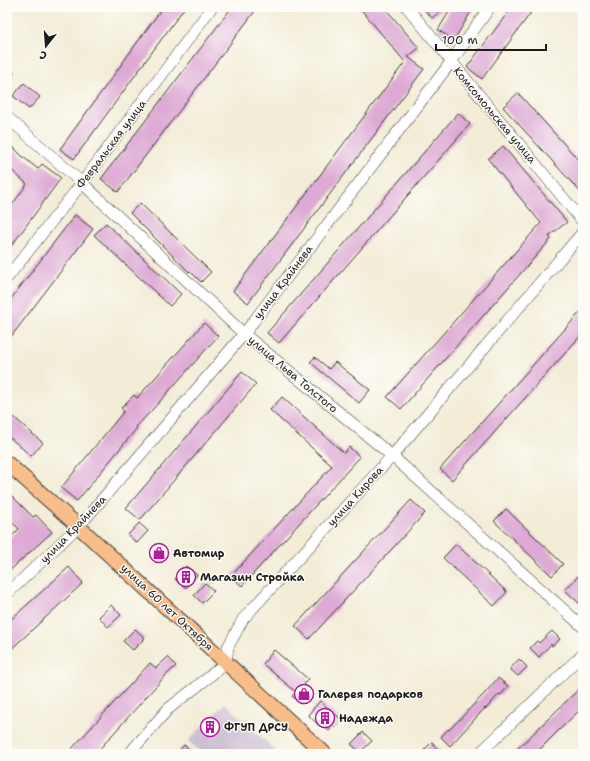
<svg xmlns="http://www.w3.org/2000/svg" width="590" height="761" font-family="'Shantell Sans',sans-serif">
  <rect width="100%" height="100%" fill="#fdfcf7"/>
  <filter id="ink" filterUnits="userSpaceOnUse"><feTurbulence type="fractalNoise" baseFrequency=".025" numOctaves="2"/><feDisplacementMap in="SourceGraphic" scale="8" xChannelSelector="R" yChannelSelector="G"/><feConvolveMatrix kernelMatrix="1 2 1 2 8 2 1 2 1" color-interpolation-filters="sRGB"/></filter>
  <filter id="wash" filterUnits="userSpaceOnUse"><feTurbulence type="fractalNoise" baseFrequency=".012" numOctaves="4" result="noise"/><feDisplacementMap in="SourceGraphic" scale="16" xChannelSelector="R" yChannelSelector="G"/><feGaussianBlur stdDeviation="0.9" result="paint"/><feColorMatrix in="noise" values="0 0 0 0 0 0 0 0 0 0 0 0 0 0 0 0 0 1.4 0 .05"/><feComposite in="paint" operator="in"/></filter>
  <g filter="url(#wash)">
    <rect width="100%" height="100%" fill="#f3edd8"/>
    <polygon fill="#ccbfd4" points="225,703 279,754 202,754 188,741"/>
    <g id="blocks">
      <g fill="#deaad5">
        <polygon points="163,7 185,7 74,159 60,149"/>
        <polygon points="232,7 258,7 118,192 101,179"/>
        <polygon points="359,7 384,7 419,48 408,57 424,69 248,303 233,291 405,62"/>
        <polygon points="422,7 446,7 432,18"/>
        <polygon points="452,7 474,7 454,40 438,30"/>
        <polygon points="512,7 535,7 482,79 467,67"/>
        <polygon points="7,67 14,73 7,82"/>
        <polygon points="24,83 40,97 29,109 13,96"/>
        <polygon points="518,93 583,165 583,195 503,107"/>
        <polygon points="458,113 470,124 279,343 267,333"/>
        <polygon points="7,141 22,156 38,169 42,164 61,178 7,252 7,212 27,184 7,166"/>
        <polygon points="503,146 567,222 549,236 551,239 401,409 387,397 541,223 488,159"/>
        <polygon points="140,203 211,272 201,282 190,271 189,272 130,213"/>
        <polygon points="75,215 93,229 7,342 7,304"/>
        <polygon points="106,223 181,294 170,306 94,235"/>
        <polygon points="583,309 583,333 452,480 440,469"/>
        <polygon points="204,323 218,336 153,409 136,427 137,428 77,501 61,488 124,411 121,408 134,395 137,398"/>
        <polygon points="315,357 329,369 335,362 370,390 359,403 310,362"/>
        <polygon points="242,372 256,384 140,520 126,508"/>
        <polygon points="282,397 344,453 349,447 360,457 242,586 231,576 332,466 270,410"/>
        <polygon points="7,411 43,443 31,456 7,435"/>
        <polygon points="7,491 33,517 36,515 52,532 7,573 7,541 19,529 7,517"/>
        <polygon points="411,500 425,513 309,639 295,626"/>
        <polygon points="506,509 563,564 552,576 494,521"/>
        <polygon points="139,523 148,531 137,543 128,535"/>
        <polygon points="456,544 507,592 494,606 443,558"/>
        <polygon points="186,566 197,575 186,588 175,579"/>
        <polygon points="69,567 83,583 7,653 7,623"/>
        <polygon points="583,571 583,599 579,603 565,590"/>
        <polygon points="205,583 214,591 202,603 194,595"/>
        <polygon points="111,605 121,615 108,627 99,617"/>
        <polygon points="135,629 145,638 133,650 123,641"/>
        <polygon points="552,631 560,639 552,646 551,644 539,657 530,648 537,641 539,643"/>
        <polygon points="274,650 308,679 304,684 312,692 301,704 292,696 296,692 263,664"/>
        <polygon points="168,657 176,666 165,676 95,754 67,754 150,663 156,668"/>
        <polygon points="519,659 527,667 518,676 510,669"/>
        <polygon points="498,678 508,686 501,695 499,694 486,709 485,708 450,746 441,737 448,729 449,730 485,693"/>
        <polygon points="583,685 583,707 560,729 535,754 512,754"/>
        <polygon points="320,701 342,720 335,728 333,726 329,731 321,724 320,726 308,715"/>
        <polygon points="212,719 218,725 209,735 202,729"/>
        <polygon points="363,732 372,741 360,752 351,744"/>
        <polygon points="432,742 435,746 443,754 420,754"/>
        <polygon points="184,745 194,754 176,754"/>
      </g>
    </g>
  </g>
  <g filter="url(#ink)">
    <use href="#blocks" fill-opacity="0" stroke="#3c3b38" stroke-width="1"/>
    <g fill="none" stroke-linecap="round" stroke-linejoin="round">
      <g stroke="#3c3b38" stroke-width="12">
        <g id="minor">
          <polyline points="407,7 583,222"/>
          <polyline points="7,117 82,183 244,334 392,456 583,627"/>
          <polyline points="7,278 82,183 212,7"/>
          <polyline points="7,594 66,538 86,518 244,334 451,62 490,7"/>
          <polyline points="129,754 168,709 209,677 226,662 228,647 243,619 392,456 583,232"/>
          <polyline points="479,754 583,654"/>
        </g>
      </g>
      <g stroke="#3c3b38" stroke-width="16">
        <polyline id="major" points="7,463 78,526 325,754"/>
      </g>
      <use href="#minor" stroke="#fff" stroke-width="11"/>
      <use href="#major" stroke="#f8bd89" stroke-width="14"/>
    </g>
  </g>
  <defs>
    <g id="shop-ring" transform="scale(1)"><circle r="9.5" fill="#fdfcf7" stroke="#b5179e" stroke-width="1.5"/><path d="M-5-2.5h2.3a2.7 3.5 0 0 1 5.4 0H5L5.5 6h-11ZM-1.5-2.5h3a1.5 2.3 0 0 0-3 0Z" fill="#b5179e"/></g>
    <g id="building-ring" transform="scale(1)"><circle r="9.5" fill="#fdfcf7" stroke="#b5179e" stroke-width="1.5"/><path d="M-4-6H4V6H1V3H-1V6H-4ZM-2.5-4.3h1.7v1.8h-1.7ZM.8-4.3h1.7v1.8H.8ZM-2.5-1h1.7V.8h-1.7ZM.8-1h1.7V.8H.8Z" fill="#b5179e"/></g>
  </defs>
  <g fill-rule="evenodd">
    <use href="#shop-ring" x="159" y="553"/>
    <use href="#building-ring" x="186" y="577"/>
    <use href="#shop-ring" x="304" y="694"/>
    <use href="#building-ring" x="325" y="718"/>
    <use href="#building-ring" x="210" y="727"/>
  </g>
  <g text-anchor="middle" stroke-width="3" stroke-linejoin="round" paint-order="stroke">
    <g font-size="11" fill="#1c1c1c" stroke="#fdfcf7">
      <text transform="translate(495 115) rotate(50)" y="4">Комсомольская улица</text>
      <text transform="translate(111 144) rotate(-53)" y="4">Февральская улица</text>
      <text transform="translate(283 282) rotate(-53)" y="4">улица Крайнева</text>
      <text transform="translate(293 374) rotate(40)" y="4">улица Льва Толстого</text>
      <text transform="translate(355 496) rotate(-48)" y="4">улица Кирова</text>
      <text transform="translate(73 529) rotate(-46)" y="4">улица Крайнева</text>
      <text transform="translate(167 607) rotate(43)" y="4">улица 60 лет Октября</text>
    </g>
    <g font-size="11" font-weight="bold" fill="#1c1c1c" stroke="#fdfcf7" text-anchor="start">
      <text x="173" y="557">Автомир</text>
      <text x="200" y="581">Магазин Стройка</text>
      <text x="318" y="698">Галерея подарков</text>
      <text x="339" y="722">Надежда</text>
      <text x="224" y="731">ФГУП ДРСУ</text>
    </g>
  </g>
  <rect width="590" height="761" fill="none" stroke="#fdfcf7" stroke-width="24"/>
  <g transform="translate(46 46) rotate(197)" stroke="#fdfcf7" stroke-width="3" paint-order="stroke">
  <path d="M0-3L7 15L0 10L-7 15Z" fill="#1c1c1c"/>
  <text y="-6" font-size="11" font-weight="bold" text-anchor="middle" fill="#1c1c1c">С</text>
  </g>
  <path d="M436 44v6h110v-6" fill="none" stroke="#1c1c1c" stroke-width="2"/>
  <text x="442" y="44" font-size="12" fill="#1c1c1c" stroke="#fdfcf7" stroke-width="3" paint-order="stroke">100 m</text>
</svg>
